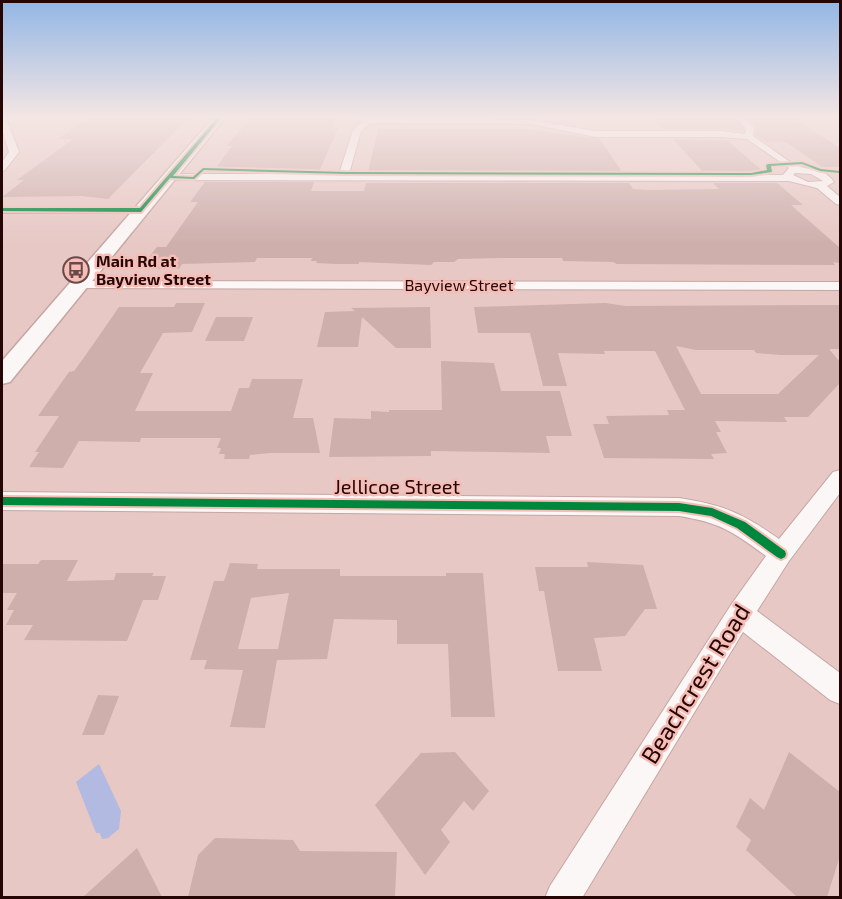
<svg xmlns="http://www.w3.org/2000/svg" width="842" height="899" font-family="'Exo 2',sans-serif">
  <rect width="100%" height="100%" fill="#e7c8c4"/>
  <polygon fill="#b2bae1" points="99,764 121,811 119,829 108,838 102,839 100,833 96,833 76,782"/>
  <g fill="#ceafac" fill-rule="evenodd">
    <polygon points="251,118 334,118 332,128 338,128 319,172 213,172 232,146 226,146"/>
    <polygon points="653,118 734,118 744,129 743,131 722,129 663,129"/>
    <polygon points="747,118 794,118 840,148 840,167 822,167 786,142 766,142 755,135 756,126"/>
    <polygon points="87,119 187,119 108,199 82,196 2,197 24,180 17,180 73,139 58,139"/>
    <polygon points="378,129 529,129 600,139 622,172 368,172"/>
    <polygon points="673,139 746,141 728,141 765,173 704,173"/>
    <polygon points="205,182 314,182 311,191 364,191 366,183 629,183 633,189 648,190 719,189 713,183 777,183 803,205 791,205 840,248 840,263 833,262 835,265 617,264 613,262 563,261 562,258 502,258 458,259 454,262 434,262 431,265 359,262 359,264 336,264 316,263 317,261 311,261 312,258 257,258 255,262 182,264 179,269 143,269 146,266 142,266 157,247 166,247 198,202 190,202"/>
    <polygon points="176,303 205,303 192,332 163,333 140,373 153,373 135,411 231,411 239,388 249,388 252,379 303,379 293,418 313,418 320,453 271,453 250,455 249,459 224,459 225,454 219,454 221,448 217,448 221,438 141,438 140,442 79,441 63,468 29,467 39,452 35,452 59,416 38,416 69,372 74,371 85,356 119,307 174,307"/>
    <path d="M605,303L626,306L840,305V349H829L840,362V383L808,417H784L787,422L715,421L721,432H716L727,453L711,454L714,459L604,458L593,424H609L606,416L669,415L667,410H685L655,351H604L605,354L558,353L567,386H543L530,333H478L474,307ZM676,346L696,350H754L756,353L781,355H819L778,394H701Z"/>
    <polygon points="430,307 431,348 396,348 362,317 358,347 317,347 325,312 355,311 351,308"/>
    <polygon points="216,317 253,317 244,341 205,341"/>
    <polygon points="441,361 494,363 501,391 560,391 572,436 546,436 550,453 431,451 431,456 329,457 334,418 371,419 371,411 389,412 389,410 442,410"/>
    <polygon points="41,560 78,560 67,581 114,580 116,573 154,573 152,576 166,576 158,600 143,600 127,641 24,640 33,625 6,625 14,610 7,610 17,593 2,593 2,564 38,564"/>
    <polygon points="587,562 643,565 657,609 645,609 625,636 594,638 602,671 558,671 544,591 539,591 535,567 588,567"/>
    <path d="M230,563L258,564L257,569H340V576H446V573H483L495,717H451L448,644H397V620L334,619L327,659L277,660L265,728L230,727L243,670L204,669L207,660H190L214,581H224ZM289,593L278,649H238L251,598Z"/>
    <polygon points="98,695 119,696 104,735 82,735"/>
    <polygon points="455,752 489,791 473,811 464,801 441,830 450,842 425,875 375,805 421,753"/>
    <polygon points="789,752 840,792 840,856 827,897 797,897 746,850 751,840 736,827 750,798 764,810"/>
    <polygon points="215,838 293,840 300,851 397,852 395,897 188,897 198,855"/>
    <polygon points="137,848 162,897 83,897"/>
  </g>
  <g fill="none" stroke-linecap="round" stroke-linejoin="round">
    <g stroke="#c5a6a3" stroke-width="2">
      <g id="minor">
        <polygon points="2,118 6,118 19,152 5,170 2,171 2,162 9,152 2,129"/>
        <path d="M359,118L531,120L596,131H722L745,134L746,128L736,118H744L754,128L753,136C766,144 788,163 801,167C815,171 825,169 834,182L827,186L840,197V205L836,204L817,188L789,181L168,180L163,177L168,174H339L353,130L363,121ZM370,123L531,124L596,137H722L747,139L789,168L783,175L349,174L361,131ZM795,173L811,174L823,181L808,182L793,175Z"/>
        <polygon points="2,207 141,207 147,210 141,213 2,213"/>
        <polygon points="78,281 840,282 840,290 73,288 71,285 73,282"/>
        <path d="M840,470V493L789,561L757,611L840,673V704L830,700L743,632L582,898H545L550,886L731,605L766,556C732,531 721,523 679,516L2,510V492L679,498C724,505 742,513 779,539L833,472Z"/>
      </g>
    </g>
    <g stroke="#c5a6a3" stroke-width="3">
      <polygon id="secondary" points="213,118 225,118 10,382 2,384 2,361"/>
    </g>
    <use href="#minor" fill="#fbf7f6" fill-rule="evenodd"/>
    <use href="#secondary" fill="#fbf7f6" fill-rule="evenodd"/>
    <g stroke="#f5bdb6" stroke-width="4">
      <g id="cycleway">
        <polygon points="217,118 221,118 173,176 193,177 203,168 345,172 751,173 767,170 766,165 768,164 802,162 821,169 840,171 840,173 820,171 802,164 771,166 772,172 751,175 345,174 204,170 194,179 170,178 141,212 2,211 2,208 140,208"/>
        <polygon points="2,497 679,503 712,508 745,522 785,551 786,554 785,557 781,559 777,557 737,528 711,516 679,511 2,505"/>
      </g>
    </g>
    <use href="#cycleway" fill="#00873e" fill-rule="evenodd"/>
  </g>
  <linearGradient id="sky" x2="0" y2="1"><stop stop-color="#92b6e5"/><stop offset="0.48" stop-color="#f4e6e4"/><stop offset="1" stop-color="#f4e6e4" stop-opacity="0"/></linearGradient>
  <rect width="842" height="244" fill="url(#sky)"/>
  <defs>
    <g id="bus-ring" transform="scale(1.35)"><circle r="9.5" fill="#f5bdb6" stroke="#694a48" stroke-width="1.5"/><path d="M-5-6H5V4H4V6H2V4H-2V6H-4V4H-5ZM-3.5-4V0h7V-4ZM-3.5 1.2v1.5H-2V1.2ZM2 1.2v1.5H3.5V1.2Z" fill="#694a48"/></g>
  </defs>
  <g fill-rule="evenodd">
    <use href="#bus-ring" x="76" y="270"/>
  </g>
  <g text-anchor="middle" stroke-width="5" stroke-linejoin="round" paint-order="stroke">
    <g font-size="16" font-weight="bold" fill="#250605" stroke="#f5bdb6" text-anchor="start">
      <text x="96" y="267">Main Rd at<tspan x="96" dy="18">Bayview Street</tspan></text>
    </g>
    <g font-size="16" fill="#250605" stroke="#f5bdb6">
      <text x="459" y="291">Bayview Street</text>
    </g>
    <g font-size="20" fill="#250605" stroke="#f5bdb6">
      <text x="397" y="494">Jellicoe Street</text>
    </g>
    <g font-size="24" fill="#250605" stroke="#f5bdb6">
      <text transform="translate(696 684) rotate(-58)" y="8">Beachcrest Road</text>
    </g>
  </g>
  <rect width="842" height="899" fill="none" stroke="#250605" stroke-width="6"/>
</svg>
